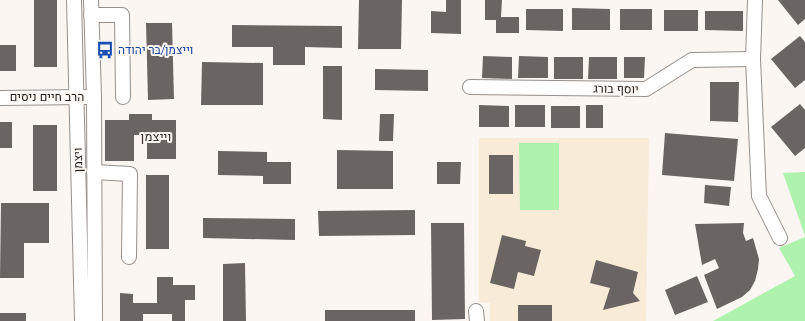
<svg xmlns="http://www.w3.org/2000/svg" width="805" height="321" font-family="Montserrat,Heebo,sans-serif">
  <rect width="100%" height="100%" fill="#fcf6f2"/>
  <polygon fill="#f8ebd7" points="479,138 649,138 646,321 490,321 490,303 479,302"/>
  <g fill="#adf2ad">
    <polygon points="519,143 559,143 559,210 520,210"/>
    <polygon points="805,172 805,236 783,173"/>
    <polygon points="805,237 805,321 713,321 795,276 779,248"/>
  </g>
  <g fill="#6a6562">
    <rect x="34" y="0" width="23" height="67"/>
    <polygon points="359,0 402,0 401,49 358,49"/>
    <polygon points="446,0 461,0 461,34 431,33 431,11 446,12"/>
    <polygon points="485,0 502,0 501,17 519,17 519,33 496,33 496,20 485,20"/>
    <polygon points="778,0 805,0 805,19 798,25"/>
    <polygon points="572,8 610,9 610,30 572,30"/>
    <polygon points="526,9 563,9 563,31 526,30"/>
    <rect x="620" y="9" width="32" height="21"/>
    <rect x="664" y="10" width="34" height="21"/>
    <polygon points="705,11 743,11 743,31 705,30"/>
    <polygon points="146,23 172,23 174,99 148,100"/>
    <polygon points="232,25 342,26 342,48 305,47 305,65 273,65 273,47 232,47"/>
    <polygon points="800,36 805,42 805,80 795,88 771,59"/>
    <rect x="0" y="45" width="16" height="26"/>
    <polygon points="483,56 512,57 512,79 482,78"/>
    <polygon points="519,56 548,57 548,78 518,78"/>
    <rect x="554" y="57" width="29" height="22"/>
    <polygon points="589,57 617,57 617,79 588,79"/>
    <polygon points="624,57 645,57 644,78 624,78"/>
    <polygon points="202,62 263,63 263,105 201,105"/>
    <polygon points="323,66 342,66 342,120 323,119"/>
    <polygon points="375,69 428,70 428,91 375,90"/>
    <polygon points="710,82 739,82 738,122 710,121"/>
    <polygon points="800,104 805,110 805,148 795,156 771,127"/>
    <polygon points="479,105 509,106 509,127 479,127"/>
    <rect x="515" y="105" width="30" height="22"/>
    <rect x="586" y="105" width="17" height="23"/>
    <rect x="551" y="106" width="29" height="22"/>
    <polygon points="129,114 152,114 152,120 176,120 176,159 147,159 147,135 134,135 134,161 105,161 105,120 129,120"/>
    <polygon points="380,114 394,114 393,141 379,141"/>
    <rect x="0" y="122" width="12" height="26"/>
    <rect x="33" y="125" width="24" height="66"/>
    <polygon points="665,133 738,139 734,181 662,175"/>
    <polygon points="337,150 393,151 393,189 337,189"/>
    <polygon points="218,151 267,152 267,162 291,162 291,184 263,184 263,176 218,175"/>
    <rect x="489" y="155" width="24" height="39"/>
    <polygon points="437,162 461,162 460,184 437,184"/>
    <rect x="146" y="175" width="23" height="74"/>
    <polygon points="705,185 731,187 729,206 704,203"/>
    <polygon points="1,203 49,203 49,243 24,243 24,278 0,278"/>
    <polygon points="415,210 415,235 319,236 318,211"/>
    <polygon points="203,218 295,219 295,240 203,238"/>
    <polygon points="431,223 464,223 465,319 432,320"/>
    <polygon points="744,223 743,233 746,241 753,238 759,259 758,269 755,281 750,290 742,297 717,309 704,275 719,268 715,259 702,265 695,224"/>
    <polygon points="502,235 526,241 525,246 541,250 534,276 518,272 514,289 490,283"/>
    <polygon points="596,260 638,272 633,293 640,301 603,310 610,288 590,283"/>
    <polygon points="245,263 246,321 223,321 223,264"/>
    <polygon points="697,276 708,302 675,315 665,290"/>
    <polygon points="157,277 173,277 173,285 195,285 195,300 185,300 185,321 172,321 172,314 143,314 143,321 120,321 120,293 133,294 133,303 157,303"/>
    <rect x="518" y="305" width="34" height="16"/>
    <rect x="325" y="310" width="90" height="11"/>
    <rect x="0" y="313" width="26" height="8"/>
  </g>
  <g fill="none" stroke-linecap="round" stroke-linejoin="round">
    <g stroke="#96908d" stroke-width="16">
      <g id="minor">
        <polyline points="74,0 82,321"/>
        <polyline points="91,0 94,97 95,321"/>
        <polyline points="755,0 753,59 759,196 780,238"/>
        <polyline points="91,15 122,15 123,97"/>
        <polyline points="470,87 646,89 692,60 753,59"/>
        <polyline points="0,98 86,97"/>
        <polyline points="94,172 130,174 129,257"/>
        <polyline points="476,311 477,321"/>
      </g>
    </g>
    <use href="#minor" stroke="#fff" stroke-width="14"/>
  </g>
  <defs>
    <g id="bus-bare" transform="scale(1.38)"><path d="M-5-6H5V4H4V6H2V4H-2V6H-4V4H-5ZM-3.5-4V0h7V-4ZM-3.5 1.2v1.5H-2V1.2ZM2 1.2v1.5H3.5V1.2Z" fill="#1a4fb4" stroke="#fcf6f2" stroke-width="2.5" paint-order="stroke"/></g>
  </defs>
  <g fill-rule="evenodd">
    <use href="#bus-bare" x="105" y="50"/>
  </g>
  <g text-anchor="middle" stroke-width="4" stroke-linejoin="round" paint-order="stroke">
    <g font-size="12" fill="#164399" stroke="#fcf6f2" text-anchor="start">
      <text x="118" y="54">וייצמן/בר יהודה</text>
    </g>
    <g font-size="12" fill="#1d1b1a" stroke="#fcf6f2">
      <text transform="translate(616 89) rotate(1)" y="4">יוסף בורג</text>
      <text x="47" y="101">הרב חיים ניסים</text>
      <text transform="translate(78 160) rotate(-91)" y="4">ויצמן</text>
    </g>
    <g font-size="13" fill="#36312e" stroke="#fcf6f2">
      <text x="156" y="141">וייצמן</text>
    </g>
  </g>
</svg>
